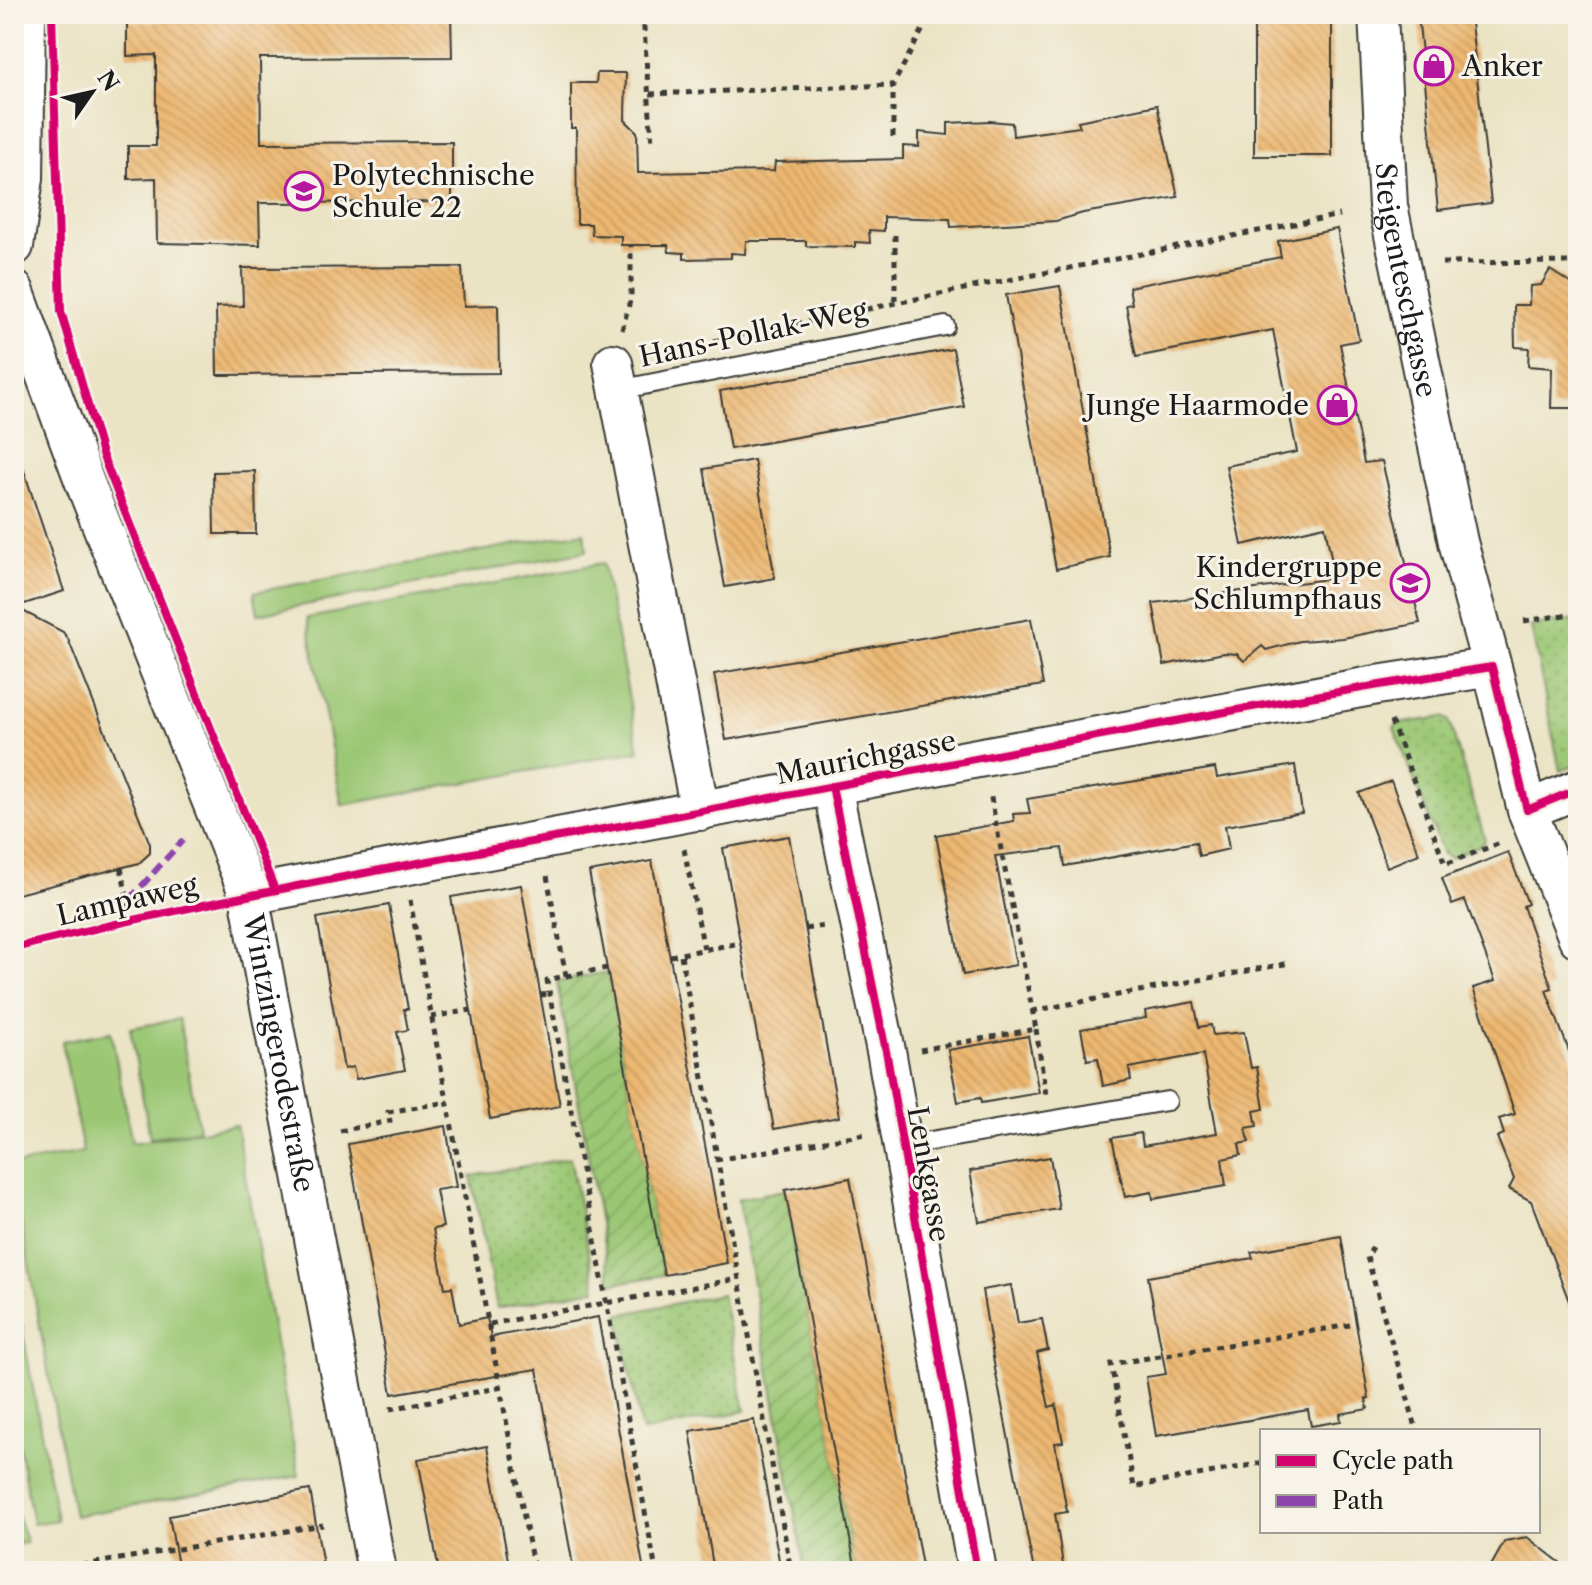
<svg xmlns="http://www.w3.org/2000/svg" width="1592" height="1585" font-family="'Libre Caslon Text',serif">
  <defs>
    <pattern id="grass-dots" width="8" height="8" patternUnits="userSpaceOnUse" patternTransform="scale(2)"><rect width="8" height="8" fill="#9bc774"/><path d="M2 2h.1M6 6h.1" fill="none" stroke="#85aa64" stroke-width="1.8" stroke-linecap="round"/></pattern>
    <pattern id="garden-furrows" width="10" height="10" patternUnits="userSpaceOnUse" patternTransform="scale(2)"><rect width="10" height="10" fill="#9bc774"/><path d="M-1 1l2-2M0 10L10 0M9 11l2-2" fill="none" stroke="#85aa64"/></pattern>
    <pattern id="building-back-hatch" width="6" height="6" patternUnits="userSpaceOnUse" patternTransform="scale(2)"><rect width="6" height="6" fill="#ecb771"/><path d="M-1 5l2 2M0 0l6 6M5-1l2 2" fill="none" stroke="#ca9d61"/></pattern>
  </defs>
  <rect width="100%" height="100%" fill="#f7f3e8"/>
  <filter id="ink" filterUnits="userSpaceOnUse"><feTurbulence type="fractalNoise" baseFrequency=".0125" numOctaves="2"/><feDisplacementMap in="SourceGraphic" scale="16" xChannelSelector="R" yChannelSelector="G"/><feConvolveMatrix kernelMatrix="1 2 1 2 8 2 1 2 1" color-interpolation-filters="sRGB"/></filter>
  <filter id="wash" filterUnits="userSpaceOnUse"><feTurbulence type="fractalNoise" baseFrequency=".006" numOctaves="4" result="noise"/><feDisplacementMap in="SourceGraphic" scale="32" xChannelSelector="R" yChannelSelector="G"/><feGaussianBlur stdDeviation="1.8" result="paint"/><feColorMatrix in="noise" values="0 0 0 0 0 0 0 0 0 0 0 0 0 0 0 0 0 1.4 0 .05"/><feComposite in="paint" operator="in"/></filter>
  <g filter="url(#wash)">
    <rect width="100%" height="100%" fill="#eae3c4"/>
    <g fill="url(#grass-dots)" stroke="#5c7248" stroke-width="2">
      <polygon points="1578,619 1578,765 1560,771 1531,626"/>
      <polygon points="1444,717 1449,720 1485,840 1483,844 1451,858 1443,854 1394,728 1398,724"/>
      <polygon points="570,1158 596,1289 497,1308 471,1176"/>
      <polygon points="722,1294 745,1411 642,1432 618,1315"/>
      <polygon points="14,1506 27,1543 14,1545"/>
    </g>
    <g fill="url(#garden-furrows)" stroke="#5c7248" stroke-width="2">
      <polygon points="608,972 664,1275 611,1284 557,982"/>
      <polygon points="785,1190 856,1571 805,1571 738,1199"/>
    </g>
    <g fill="#9bc774" stroke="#5c7248" stroke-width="2">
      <polygon points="584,532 587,551 258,614 254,592"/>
      <polygon points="603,563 639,751 342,805 307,618"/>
      <polygon points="179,1019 199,1129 150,1138 130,1028"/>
      <polygon points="111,1032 132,1143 236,1125 299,1476 74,1516 14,1182 14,1165 83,1152 62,1041"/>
      <polygon points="14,1283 57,1520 33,1524 14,1418"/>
    </g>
    <g id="blocks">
      <g fill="url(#building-back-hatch)">
        <polygon points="157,14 451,14 452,57 260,58 261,143 452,142 452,202 259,203 260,245 157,243 156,178 128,179 128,146 156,146 156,55 127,56 127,21 157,22"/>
        <rect x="1254" y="14" width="78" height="142"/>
        <polygon points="1418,14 1470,14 1491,203 1438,210"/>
        <polygon points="597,73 626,73 625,120 637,132 638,173 774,171 775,162 903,159 903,146 919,147 919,132 948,135 948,123 990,121 1012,123 1013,136 1080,127 1078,121 1157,105 1178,197 1083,213 1056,221 951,227 950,219 884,217 884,231 869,230 870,243 855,242 855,247 806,246 806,241 746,241 745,254 731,253 731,258 684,259 684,253 669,252 668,245 621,245 621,236 592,235 591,224 577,224 576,128 571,128 571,83 596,83"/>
        <polygon points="1337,229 1359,340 1340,344 1364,463 1382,461 1420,623 1343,638 1300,641 1266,650 1262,646 1244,661 1237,654 1224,653 1164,665 1153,603 1335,578 1325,526 1242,545 1226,466 1297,452 1273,330 1136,357 1126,305 1132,304 1129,287 1281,257 1278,241"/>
        <polygon points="462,267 464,306 498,305 499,373 217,375 216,307 243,306 242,268"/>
        <polygon points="1550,270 1578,288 1578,408 1551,408 1552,368 1528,366 1529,348 1515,347 1514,305 1529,305 1530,286 1541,285"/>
        <polygon points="1060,286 1110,557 1056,569 1006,295"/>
        <polygon points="953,349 964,407 730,449 720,391"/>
        <polygon points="14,456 19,456 64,591 15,607 63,632 68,639 150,844 150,853 139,863 14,895"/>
        <polygon points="754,460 775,578 725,587 704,469"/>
        <polygon points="255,471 256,534 214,534 213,472"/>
        <polygon points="1031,619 1043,685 726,740 714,674"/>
        <polygon points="1295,765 1302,813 1225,826 1229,849 1199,856 1196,842 1065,866 1062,848 995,856 1016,965 963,975 936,835 1014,821 1013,814 1030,813 1027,799 1215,768 1217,778"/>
        <polygon points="1391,781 1419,854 1387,867 1359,793"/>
        <polygon points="789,836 839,1117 774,1129 723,848"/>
        <polygon points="1508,852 1528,904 1523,906 1552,988 1546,990 1578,1075 1578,1316 1575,1317 1531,1201 1509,1189 1514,1179 1497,1137 1504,1134 1499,1119 1515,1114 1473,988 1495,981 1465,900 1452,905 1442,878"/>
        <polygon points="652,861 727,1263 664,1275 589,872"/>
        <polygon points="521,885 560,1106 490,1119 451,897"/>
        <polygon points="389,905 408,1009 404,1009 408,1030 397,1032 405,1070 356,1079 353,1067 344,1069 317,918"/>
        <polygon points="1194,1002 1199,1027 1211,1025 1213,1035 1244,1032 1251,1068 1257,1067 1264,1109 1254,1111 1257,1126 1246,1128 1249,1142 1239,1144 1241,1155 1222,1159 1226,1186 1153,1199 1152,1192 1125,1197 1112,1138 1141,1133 1143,1146 1217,1133 1203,1054 1129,1068 1131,1080 1103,1086 1098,1058 1087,1060 1081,1029 1146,1018 1145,1011"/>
        <polygon points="1028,1036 1039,1093 981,1103 980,1098 958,1102 948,1050"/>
        <polygon points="446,1126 456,1187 436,1190 443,1227 433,1229 445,1288 452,1287 459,1324 487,1318 491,1337 598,1317 644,1571 574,1571 537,1369 392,1394 348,1144"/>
        <polygon points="1050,1157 1059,1209 979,1222 970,1171"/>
        <polygon points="850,1178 923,1571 856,1571 785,1190"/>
        <polygon points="1341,1236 1369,1399 1366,1399 1368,1409 1340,1414 1341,1421 1311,1426 1308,1410 1156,1436 1146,1377 1166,1374 1148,1277 1253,1258 1251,1252"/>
        <polygon points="1011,1285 1018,1323 1042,1319 1048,1350 1037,1353 1049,1407 1056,1405 1063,1442 1055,1443 1067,1512 1055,1514 1064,1571 1034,1571 995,1369 982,1290"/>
        <polygon points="754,1420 781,1571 714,1571 690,1431"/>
        <polygon points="487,1446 510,1571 439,1571 418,1459"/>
        <polygon points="310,1490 324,1571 179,1571 169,1516"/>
        <polygon points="1527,1537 1571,1571 1488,1571 1505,1541"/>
      </g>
    </g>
  </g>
  <g filter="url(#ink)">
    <use href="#blocks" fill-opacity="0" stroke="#3b3a35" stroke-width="2"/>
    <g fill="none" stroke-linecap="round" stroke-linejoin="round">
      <g stroke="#3b3a35" stroke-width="22">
        <g id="lane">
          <polyline points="618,390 945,326"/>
          <polyline points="901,1146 1167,1101"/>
        </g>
      </g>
      <g stroke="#3b3a35" stroke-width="42">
        <g id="street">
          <path id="s1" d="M1378,14L1388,206L1458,542L1492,667L1527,810L1578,938"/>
          <polyline points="14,246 24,178 26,14"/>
          <path id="s2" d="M14,290L85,483L249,895L377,1571"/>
          <polyline points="613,363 700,811"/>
          <polyline points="832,786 887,1056 977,1571"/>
          <polyline points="1527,810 1578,789"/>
          <polyline points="249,895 983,757 1377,685 1492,667"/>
        </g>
      </g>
      <g stroke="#3b3a35" stroke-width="5" stroke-dasharray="6 6" stroke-linecap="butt">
        <polyline points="643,14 652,144"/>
        <polyline points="650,94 893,85"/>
        <polyline points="893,137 893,85 931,14"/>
        <polyline points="895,235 895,303"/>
        <polyline points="1442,263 1578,262"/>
        <polyline points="622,330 631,297 631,245"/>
        <polyline points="714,341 988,284 1340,215"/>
        <polyline points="14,435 23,432"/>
        <polyline points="1524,621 1578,613"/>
        <polyline points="1391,721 1445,864 1503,842"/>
        <polyline points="684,849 704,949"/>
        <polyline points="121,868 132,921"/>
        <polyline points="547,876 566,976 547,980 656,1571"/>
        <polyline points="410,900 534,1571"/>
        <polyline points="805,929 824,926"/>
        <polyline points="681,955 791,1571"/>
        <polyline points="670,956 740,943"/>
        <polyline points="566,976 607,968"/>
        <polyline points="540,995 550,994"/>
        <polyline points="1032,1011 1290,963"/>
        <polyline points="431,1017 471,1010"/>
        <polyline points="1036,1029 1046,1095"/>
        <polyline points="920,1050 1036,1029 990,793"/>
        <polyline points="340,1131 390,1121 388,1112 448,1102"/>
        <polyline points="716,1160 865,1134"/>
        <polyline points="1373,1247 1367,1257 1417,1431"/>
        <polyline points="490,1324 738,1279"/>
        <polyline points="390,1409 502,1387"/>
        <polyline points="1262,1463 1134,1487 1111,1364 1350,1325"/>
        <polyline points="47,1571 323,1525"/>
      </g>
      <use href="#lane" stroke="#fff" stroke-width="18"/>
      <use href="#street" stroke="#fff" stroke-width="38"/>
      <polyline stroke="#8e44ad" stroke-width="6" stroke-dasharray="12 6" stroke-linecap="butt" points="129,900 183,840"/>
      <g stroke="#f7f3e8" stroke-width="13">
        <g id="cycleway">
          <polyline points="52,14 61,311 102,454 275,890"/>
          <polyline points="832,786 887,1056 977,1571"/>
          <path d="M14,948C232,894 453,857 674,816C946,766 1218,709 1492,667L1527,810L1578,789"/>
        </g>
      </g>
      <use href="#cycleway" stroke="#d6006c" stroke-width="8"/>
    </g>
  </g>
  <defs>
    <g id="shop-ring" transform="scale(2)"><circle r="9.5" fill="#f7f3e8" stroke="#b5179e" stroke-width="1.5"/><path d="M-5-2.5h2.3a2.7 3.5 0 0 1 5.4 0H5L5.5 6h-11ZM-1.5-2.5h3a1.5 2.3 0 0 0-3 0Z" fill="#b5179e"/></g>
    <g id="school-ring" transform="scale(2)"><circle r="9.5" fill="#f7f3e8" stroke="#b5179e" stroke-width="1.5"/><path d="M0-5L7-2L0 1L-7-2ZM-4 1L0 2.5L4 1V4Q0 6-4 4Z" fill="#b5179e"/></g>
  </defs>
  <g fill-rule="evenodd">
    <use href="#shop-ring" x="1434" y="66"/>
    <use href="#school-ring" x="304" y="191"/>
    <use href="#shop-ring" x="1337" y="405"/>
    <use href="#school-ring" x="1410" y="583"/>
  </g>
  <g text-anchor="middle" stroke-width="6" stroke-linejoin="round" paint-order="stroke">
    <g font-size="28" fill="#1c1c1c" stroke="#f7f3e8" text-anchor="start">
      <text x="1462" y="76">Anker</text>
      <text x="332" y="185">Polytechnische<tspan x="332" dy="32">Schule 22</tspan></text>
      <text x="1309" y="415" text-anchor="end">Junge Haarmode</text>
      <text x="1382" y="577" text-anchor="end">Kindergruppe<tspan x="1382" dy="32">Schlumpfhaus</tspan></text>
    </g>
    <g font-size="28" fill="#1c1c1c" stroke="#f7f3e8">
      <text dy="10" stroke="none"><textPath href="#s1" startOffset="268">Steigenteschgasse</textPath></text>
      <text transform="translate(753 333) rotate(-12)" y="10">Hans-Pollak-Weg</text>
      <text transform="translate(866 757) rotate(-11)" y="10">Maurichgasse</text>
      <text transform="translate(127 900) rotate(-13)" y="10">Lampaweg</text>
      <text dy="10" stroke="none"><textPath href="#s2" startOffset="810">Wintzingerodestraße</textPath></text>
      <text transform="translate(929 1174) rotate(80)" y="10">Lenkgasse</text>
    </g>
  </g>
  <rect width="1592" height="1585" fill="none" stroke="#f7f3e8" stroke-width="48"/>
  <rect x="1260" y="1429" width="280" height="104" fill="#f7f3e8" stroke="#9f9d96" stroke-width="2"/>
  <rect x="1276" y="1455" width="40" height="12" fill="#d6006c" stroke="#9f9d96" stroke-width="2"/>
  <text x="1332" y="1469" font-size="24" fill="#1c1c1c">Cycle path</text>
  <rect x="1276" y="1495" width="40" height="12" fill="#8e44ad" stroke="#9f9d96" stroke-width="2"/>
  <text x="1332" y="1509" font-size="24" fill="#1c1c1c">Path</text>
  <g transform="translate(92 92) rotate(56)" stroke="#f7f3e8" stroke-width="6" paint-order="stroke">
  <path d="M0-6L14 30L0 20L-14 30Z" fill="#1c1c1c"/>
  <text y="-12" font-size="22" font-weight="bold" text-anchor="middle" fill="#1c1c1c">N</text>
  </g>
</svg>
